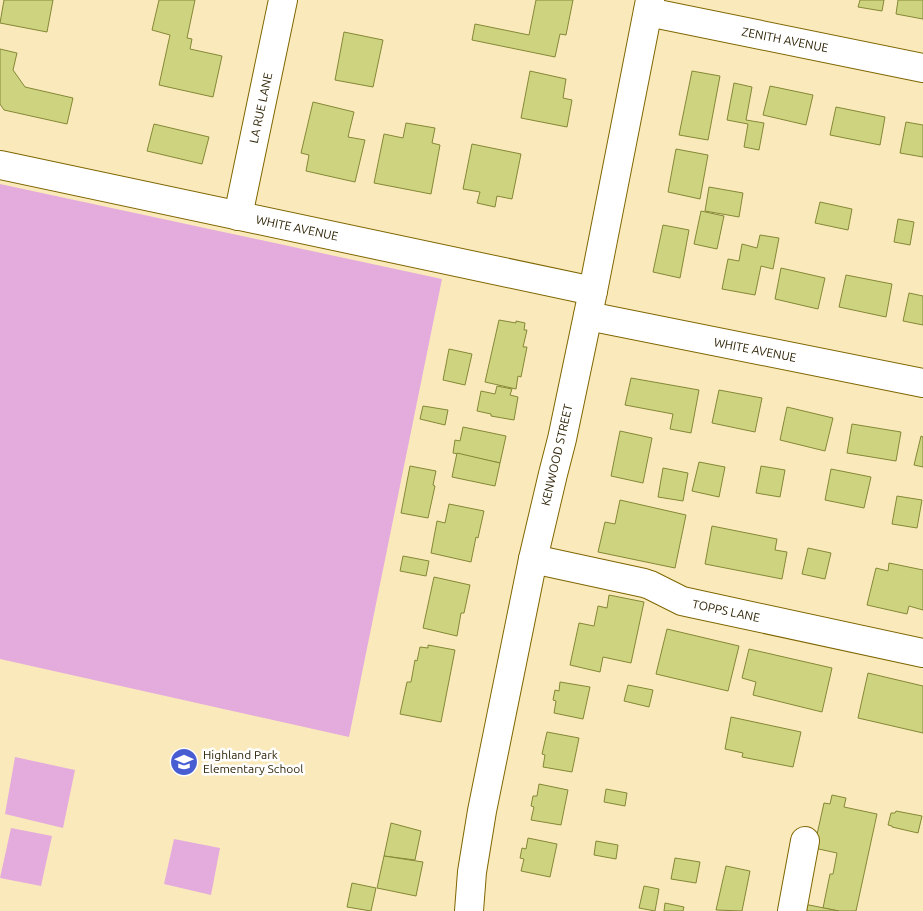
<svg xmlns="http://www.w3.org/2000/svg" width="923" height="911" font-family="Ubuntu,sans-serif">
  <rect width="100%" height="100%" fill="#faeabb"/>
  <g fill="#e4acdd">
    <polygon points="0,184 442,279 349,737 0,659"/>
    <polygon points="15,757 75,770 63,828 5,814"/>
    <polygon points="11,828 52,836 41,886 0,878"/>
    <polygon points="174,839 220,848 211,895 164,884"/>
  </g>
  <g fill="#ced380" stroke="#858836">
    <polygon points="4,0 53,0 47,32 0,23"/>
    <polygon points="159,0 195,0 187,38 192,39 190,49 222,56 213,97 159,85 170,35 152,30"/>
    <polygon points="536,0 573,0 566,35 560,34 555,57 472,40 475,24 529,35"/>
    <polygon points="860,0 884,0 882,11 858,7"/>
    <polygon points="898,0 923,0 923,19 896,14"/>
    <polygon points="344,32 383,40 373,87 335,80"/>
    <polygon points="0,49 17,53 13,70 25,87 73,98 67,124 4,110 0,104"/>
    <polygon points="530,71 566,79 563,98 572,100 567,127 521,118"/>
    <polygon points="692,71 720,76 708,140 679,135"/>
    <polygon points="734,83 752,87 746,120 764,123 759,150 744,147 748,124 727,120"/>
    <polygon points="770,86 813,95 806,125 763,115"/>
    <polygon points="313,102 354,112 348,137 365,140 355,182 306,171 309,155 301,153"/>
    <polygon points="836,107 885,117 880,145 830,135"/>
    <polygon points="906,122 923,125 923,157 900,153"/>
    <polygon points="406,123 435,128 432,143 440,145 431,194 374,183 384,134 403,138"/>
    <polygon points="154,124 209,137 202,164 147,151"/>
    <polygon points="472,144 521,154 512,199 497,196 495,207 477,203 480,192 463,189"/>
    <polygon points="676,149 708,155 700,199 668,192"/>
    <polygon points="709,187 743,193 739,217 705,211"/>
    <polygon points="820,202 852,209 848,230 815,223"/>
    <polygon points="701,211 724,216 717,249 694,244"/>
    <polygon points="898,219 914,222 910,245 894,242"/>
    <polygon points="663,225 689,230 680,278 653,272"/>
    <polygon points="760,235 779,238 773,269 761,266 755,295 722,289 728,259 739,261 742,244 757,248"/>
    <polygon points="781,268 825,278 818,309 775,299"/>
    <polygon points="846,275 892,284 886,317 839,307"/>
    <polygon points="909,293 923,296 923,325 903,321"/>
    <polygon points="499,320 516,323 516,321 525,323 524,330 527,330 523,347 527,347 521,377 518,376 516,389 485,382"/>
    <polygon points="449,349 472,354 465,385 443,380"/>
    <polygon points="631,378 699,390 691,433 670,429 673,414 625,405"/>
    <polygon points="497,386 512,389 510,395 518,397 514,420 491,416 491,414 477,411 481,391 495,394"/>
    <polygon points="719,390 762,398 755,432 712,423"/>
    <polygon points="423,406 448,410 445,425 420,419"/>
    <polygon points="787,407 833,418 825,451 780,440"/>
    <polygon points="852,424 901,432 896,461 847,453"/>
    <polygon points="463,427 506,436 500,463 453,453 455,440 460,441"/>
    <polygon points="620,431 652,438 643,483 611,476"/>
    <polygon points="921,436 923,437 923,467 914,465"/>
    <polygon points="457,453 500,463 495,486 452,477"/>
    <polygon points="699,462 725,467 719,497 692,491"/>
    <polygon points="410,466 436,471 433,485 435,486 428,518 401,513"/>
    <polygon points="761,466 785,470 780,497 756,493"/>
    <polygon points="663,468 688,473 683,501 658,497"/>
    <polygon points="831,469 871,477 864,508 825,500"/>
    <polygon points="897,496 922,500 917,528 892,524"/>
    <polygon points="620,500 686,515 675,568 598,552 605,522 615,524"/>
    <polygon points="449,504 484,511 478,538 476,537 471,562 431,553 437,521 445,523"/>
    <polygon points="712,526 777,539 775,550 787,552 782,579 705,564"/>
    <polygon points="808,548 831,553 825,579 802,574"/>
    <polygon points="403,556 429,561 426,576 400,571"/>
    <polygon points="889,563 923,570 923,610 909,606 907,614 867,605 876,568 888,571"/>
    <polygon points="434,577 470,585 464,613 461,613 457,636 423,628"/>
    <polygon points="609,595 644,602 631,663 603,657 600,672 570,665 579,623 594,626 598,606 607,608"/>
    <polygon points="667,629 739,646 728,691 656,674"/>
    <polygon points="428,645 455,650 441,722 400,714 407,682 411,682 415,660 417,661 420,647 428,648"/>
    <polygon points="749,649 832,668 822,712 753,695 756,682 742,678"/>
    <polygon points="868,673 923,686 923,733 858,718"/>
    <polygon points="560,682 590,687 583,719 554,713 556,701 553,700 555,690 559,691"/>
    <polygon points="628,685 653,690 649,707 624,701"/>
    <polygon points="731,717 801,732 793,767 742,757 743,753 725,749"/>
    <polygon points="547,732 579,738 572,772 543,767 545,755 542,754"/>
    <polygon points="539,784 568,790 561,825 531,820 534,807 531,806 533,796 537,796"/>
    <polygon points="606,789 627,793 625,806 604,802"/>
    <polygon points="832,795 846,798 844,807 877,814 856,911 839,911 823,908 830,874 833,874 837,853 814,848 824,803 830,804"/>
    <polygon points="896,811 922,816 918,833 892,827 892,826 888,825 891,813 895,813"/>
    <polygon points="391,823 421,831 415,860 384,856"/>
    <polygon points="528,838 557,844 550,877 521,871 524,859 520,858 522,848 526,849"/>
    <polygon points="596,841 618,845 616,859 594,855"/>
    <polygon points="384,856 423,862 416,896 377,888"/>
    <polygon points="675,858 700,862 696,883 671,879"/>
    <polygon points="726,866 750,871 742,911 716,910"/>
    <polygon points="352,883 376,888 371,911 347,907"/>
    <polygon points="644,886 659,889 655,911 639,908"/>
    <polygon points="665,903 684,907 683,911 664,911"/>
    <polygon points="804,904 839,911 803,911"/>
  </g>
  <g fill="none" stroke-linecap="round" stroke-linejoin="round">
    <g stroke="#806602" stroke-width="30">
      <g id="minor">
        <polyline points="648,12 923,68"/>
        <polyline points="0,165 593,291"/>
        <polyline points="238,216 283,0"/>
        <polyline points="588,316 923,383"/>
        <polyline points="533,559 644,583 650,585 682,601 691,603 923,653"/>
        <polyline points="469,911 472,872 482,811 533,559 553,474 562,439 593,291 650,0"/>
        <polyline points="792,911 805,841"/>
      </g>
    </g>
    <use href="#minor" stroke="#fff" stroke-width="28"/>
  </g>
  <defs>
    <g id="school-disc" transform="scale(1.4375)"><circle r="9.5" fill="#485dd1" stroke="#fff"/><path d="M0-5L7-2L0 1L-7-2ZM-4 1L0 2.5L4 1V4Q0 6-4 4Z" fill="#fff"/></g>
  </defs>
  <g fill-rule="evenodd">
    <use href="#school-disc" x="184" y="762"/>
  </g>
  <g text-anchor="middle" stroke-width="5" stroke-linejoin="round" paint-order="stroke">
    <g font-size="12" fill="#2a1f00" stroke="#fff">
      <text transform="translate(785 40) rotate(11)" y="4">ZENITH AVENUE</text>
      <text transform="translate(261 108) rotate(-78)" y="4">LA RUE LANE</text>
      <text transform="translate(297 228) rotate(12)" y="4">WHITE AVENUE</text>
      <text transform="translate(755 350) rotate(11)" y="4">WHITE AVENUE</text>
      <text transform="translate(557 455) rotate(-77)" y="4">KENWOOD STREET</text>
      <text transform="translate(726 611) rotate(12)" y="4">TOPPS LANE</text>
    </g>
    <g font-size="12" fill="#2a1f00" stroke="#fff" text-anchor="start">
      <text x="203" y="759">Highland Park<tspan x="203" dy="14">Elementary School</tspan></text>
    </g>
  </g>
</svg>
